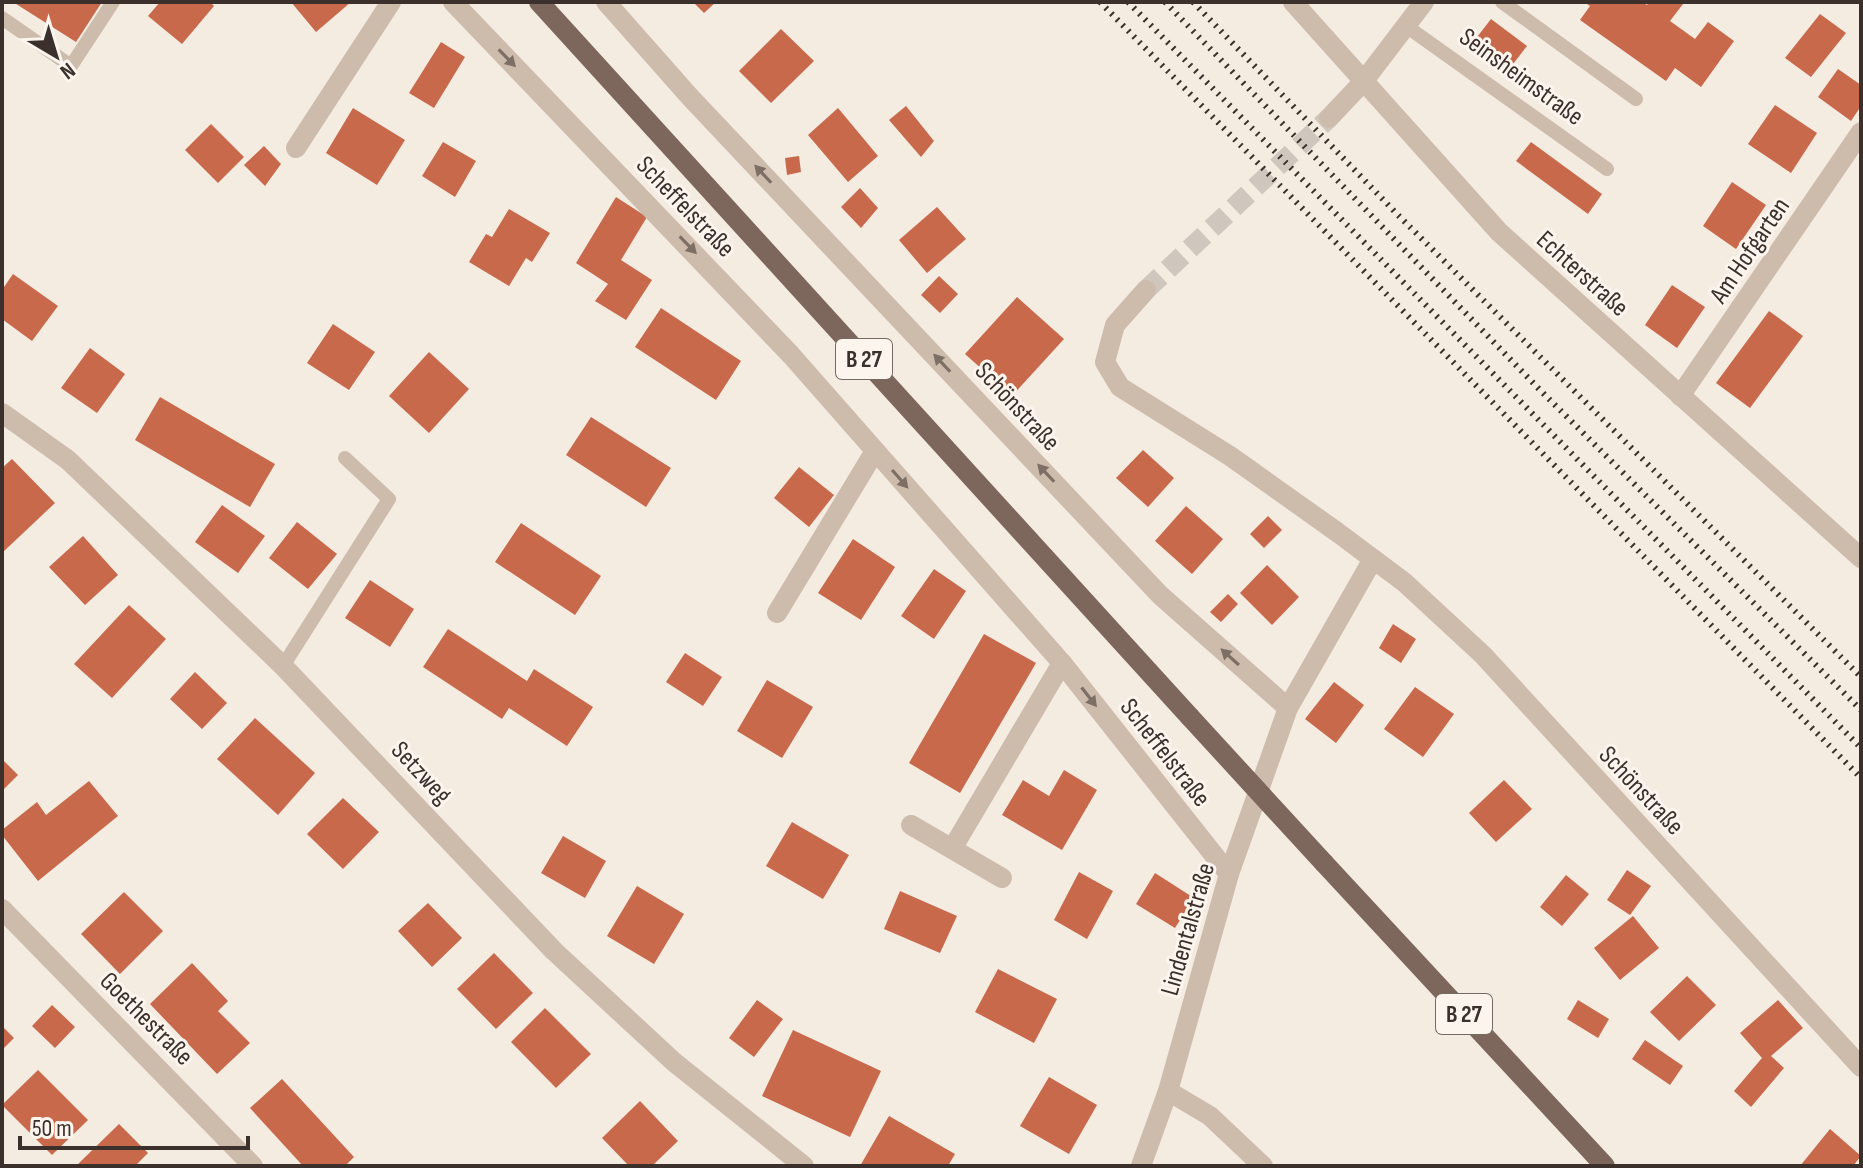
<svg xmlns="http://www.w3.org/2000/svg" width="1863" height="1168" font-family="'Sofia Sans Condensed',sans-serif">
  <rect width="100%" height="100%" fill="#f4ebe1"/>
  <g fill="#c8694b">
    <polygon points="13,2 102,2 76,42"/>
    <polygon points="160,2 210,2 214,6 182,44 148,16"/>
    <polygon points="291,2 351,2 316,32"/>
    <polygon points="693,2 716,2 704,13"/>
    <polygon points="1584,2 1642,2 1647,5 1649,2 1679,2 1683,4 1670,21 1695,39 1708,22 1734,41 1701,87 1675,68 1666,81 1580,20 1590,6"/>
    <polygon points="1820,14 1846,33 1811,77 1785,58"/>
    <polygon points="1491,19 1527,46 1510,68 1474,41"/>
    <polygon points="781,29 814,61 771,103 739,71"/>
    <polygon points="441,42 465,57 434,108 409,93"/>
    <polygon points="1838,69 1861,85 1861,106 1851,121 1818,97"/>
    <polygon points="1775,105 1817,133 1791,173 1748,144"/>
    <polygon points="906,106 934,141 921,157 889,120"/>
    <polygon points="353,108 405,140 377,185 326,153"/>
    <polygon points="838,108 878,156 848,182 808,135"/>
    <polygon points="211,124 244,157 218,183 185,150"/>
    <polygon points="443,142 476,161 455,197 422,176"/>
    <polygon points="1531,142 1602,194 1588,214 1516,161"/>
    <polygon points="264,146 281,164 265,186 244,165"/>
    <polygon points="799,156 801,172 787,175 785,158"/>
    <polygon points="1732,182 1766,205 1736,249 1703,226"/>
    <polygon points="860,188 878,208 861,228 841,207"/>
    <polygon points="616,197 647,217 621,260 652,280 626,320 595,301 608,284 576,263"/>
    <polygon points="937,207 966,239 927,273 899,240"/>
    <polygon points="509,209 550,233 532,262 526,258 509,286 469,262 486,234 492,237"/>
    <polygon points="13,274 58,306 32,341 2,319 2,290"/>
    <polygon points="939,276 958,294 940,313 921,295"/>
    <polygon points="1672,285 1705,307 1677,348 1645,325"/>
    <polygon points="1017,297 1064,339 1012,396 965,354"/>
    <polygon points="661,308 741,361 716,400 635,347"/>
    <polygon points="1769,311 1803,336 1750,408 1716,383"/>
    <polygon points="333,324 375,352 349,390 307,363"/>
    <polygon points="90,348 125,374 97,413 61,388"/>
    <polygon points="429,352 469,389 429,433 389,396"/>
    <polygon points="160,397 275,464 250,507 135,440"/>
    <polygon points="591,417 671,468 646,507 566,455"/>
    <polygon points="1143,450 1174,478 1148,507 1116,478"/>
    <polygon points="12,459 55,503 2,553 2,468"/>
    <polygon points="799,467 834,495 809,527 774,498"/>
    <polygon points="222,505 265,536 238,573 195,542"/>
    <polygon points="1186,506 1223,539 1192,574 1155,541"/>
    <polygon points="1268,516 1282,530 1264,548 1250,534"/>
    <polygon points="297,522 337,554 308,589 269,558"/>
    <polygon points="521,523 601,576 575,615 495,562"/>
    <polygon points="83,536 118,575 85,605 49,567"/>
    <polygon points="853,539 895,567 861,620 818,593"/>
    <polygon points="1267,565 1299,597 1272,625 1240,593"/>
    <polygon points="934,569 966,591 934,639 901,616"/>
    <polygon points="370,580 414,609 390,647 345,618"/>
    <polygon points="1228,594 1238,604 1221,622 1210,612"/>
    <polygon points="129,605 166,639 112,698 74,664"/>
    <polygon points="1393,624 1416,639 1401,663 1379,648"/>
    <polygon points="448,629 527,681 534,669 593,707 567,746 509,708 502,719 423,667"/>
    <polygon points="984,634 1036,663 960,793 909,763"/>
    <polygon points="685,653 722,677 703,706 666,682"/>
    <polygon points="195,672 227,703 202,729 170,699"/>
    <polygon points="767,680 813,707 782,758 737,731"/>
    <polygon points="1334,682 1364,705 1336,743 1305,719"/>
    <polygon points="1415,687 1454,714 1423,757 1384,729"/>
    <polygon points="255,718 315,773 278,815 217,759"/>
    <polygon points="2,759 18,775 2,791"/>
    <polygon points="1064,770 1097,790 1062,850 1002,815 1023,780 1049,796"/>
    <polygon points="1504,780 1532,809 1496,842 1469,813"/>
    <polygon points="89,781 118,816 38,881 2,835 2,830 37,802 46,815"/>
    <polygon points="343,798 379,832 343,869 307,834"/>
    <polygon points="792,822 849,855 823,899 766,866"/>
    <polygon points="563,836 606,861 585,898 541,873"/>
    <polygon points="1627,870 1651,886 1630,915 1607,900"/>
    <polygon points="1079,872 1113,891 1087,939 1054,920"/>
    <polygon points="1155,873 1194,898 1175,928 1136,904"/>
    <polygon points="1566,875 1589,894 1562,926 1540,907"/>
    <polygon points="637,886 684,914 654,964 607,936"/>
    <polygon points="900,891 957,916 940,953 884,929"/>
    <polygon points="124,892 163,931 120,974 81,934"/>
    <polygon points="428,903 462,938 432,967 398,931"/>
    <polygon points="1633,916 1659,948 1620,980 1594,948"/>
    <polygon points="494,953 533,993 496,1029 457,989"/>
    <polygon points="192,963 228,1001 218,1011 250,1043 217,1074 150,1004"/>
    <polygon points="998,969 1057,999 1034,1043 975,1012"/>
    <polygon points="1687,976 1716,1005 1679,1041 1650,1012"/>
    <polygon points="757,1000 783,1019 754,1057 729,1038"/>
    <polygon points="1578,1000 1609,1019 1598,1038 1567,1019"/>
    <polygon points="1778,1000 1803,1028 1771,1056 1784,1068 1751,1107 1734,1091 1762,1058 1740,1033"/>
    <polygon points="52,1005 75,1027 55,1048 32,1026"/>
    <polygon points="545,1008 591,1054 556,1088 511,1042"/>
    <polygon points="2,1026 14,1038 2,1050"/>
    <polygon points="793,1030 881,1071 850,1137 762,1096"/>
    <polygon points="1645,1040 1683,1066 1670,1085 1632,1059"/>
    <polygon points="38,1070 88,1120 52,1155 2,1105"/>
    <polygon points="1049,1077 1097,1105 1069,1154 1020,1126"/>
    <polygon points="282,1079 354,1157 345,1166 303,1166 250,1108"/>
    <polygon points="640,1101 678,1141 652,1166 629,1166 602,1138"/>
    <polygon points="889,1116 955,1154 948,1166 860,1166"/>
    <polygon points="119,1124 148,1153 135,1166 76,1166"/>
    <polygon points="1830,1129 1861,1156 1853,1166 1800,1166"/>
  </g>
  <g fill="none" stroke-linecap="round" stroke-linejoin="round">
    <polyline stroke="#cfc6bd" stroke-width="20" stroke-dasharray="20 10" stroke-linecap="butt" points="1146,290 1329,118"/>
    <g stroke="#cdbbac" stroke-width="14">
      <polyline points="1502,2 1636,99"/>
      <polyline points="2,18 71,66 113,2"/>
      <polyline points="1406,26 1607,169"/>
      <polyline points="283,666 389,499 345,458"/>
    </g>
    <g stroke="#cdbbac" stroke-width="20">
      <polyline points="453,2 791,355 1062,663 1229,874"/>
      <polyline points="606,2 690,97 1160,595 1288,708"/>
      <polyline points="1293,2 1499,232 1861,558"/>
      <polyline points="1329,118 1363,82 1424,2"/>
      <polyline points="296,148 391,2"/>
      <polyline points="1146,290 1115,325 1105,362 1120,387 1230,456 1337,532 1404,582 1483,655 1861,1067"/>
      <polyline points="1680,396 1861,132"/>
      <polyline points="2,413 68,460 283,666 554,951 674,1062 804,1166"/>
      <polyline points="777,613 875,451"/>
      <polyline points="911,825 1002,878"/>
      <polyline points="952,849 1062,663"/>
      <polyline points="2,909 253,1166"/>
      <polyline points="1168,1091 1210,1116 1263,1166"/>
      <polyline points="1141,1166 1168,1091 1229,874 1288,708 1373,559"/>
    </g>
    <g stroke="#7d675c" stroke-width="20">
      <polyline points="539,2 1190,717"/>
      <polyline points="1324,863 1605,1166"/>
    </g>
    <g stroke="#3b302b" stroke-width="6" stroke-dasharray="2 6" stroke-linecap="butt">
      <polyline points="1100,2 1861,778"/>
      <polyline points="1128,2 1861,748"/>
      <polyline points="1165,2 1539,389 1861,710"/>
      <polyline points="1193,2 1396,213 1861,677"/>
    </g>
    <polyline stroke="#7d675c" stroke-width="20" points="1190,717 1324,863"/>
  </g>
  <defs><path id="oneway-solid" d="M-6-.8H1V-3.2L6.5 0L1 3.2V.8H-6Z" transform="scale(2)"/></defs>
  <g fill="#7d6f65">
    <use href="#oneway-solid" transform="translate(507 58) rotate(46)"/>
    <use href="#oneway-solid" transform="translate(763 174) rotate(-133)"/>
    <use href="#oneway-solid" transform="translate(688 245) rotate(46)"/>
    <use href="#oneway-solid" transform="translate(942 363) rotate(-133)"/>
    <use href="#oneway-solid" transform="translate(1046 473) rotate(-133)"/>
    <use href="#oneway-solid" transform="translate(900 479) rotate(49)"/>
    <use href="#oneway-solid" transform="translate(1230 657) rotate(-138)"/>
    <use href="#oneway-solid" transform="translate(1089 697) rotate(52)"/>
  </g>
  <g text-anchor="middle" stroke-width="6" stroke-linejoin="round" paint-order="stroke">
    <g fill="#fbf5ee" stroke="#756b66" stroke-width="2">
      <rect x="836" y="339" width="56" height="40" rx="6"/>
      <rect x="1436" y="994" width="56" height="40" rx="6"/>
    </g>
    <g font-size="24" font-weight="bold" fill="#3b302b">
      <text x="864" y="367">B 27</text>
      <text x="1464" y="1022">B 27</text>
    </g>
    <g font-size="26" fill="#3b302b" stroke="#fbf5ee">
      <text transform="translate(1522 76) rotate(36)" y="9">Seinsheimstraße</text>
      <text transform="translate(686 206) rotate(46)" y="9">Scheffelstraße</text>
      <text transform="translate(1749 250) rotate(-56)" y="9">Am Hofgarten</text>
      <text transform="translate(1583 273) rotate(42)" y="9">Echterstraße</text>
      <text transform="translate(1018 406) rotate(47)" y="9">Schönstraße</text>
      <text transform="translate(1166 752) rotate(52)" y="9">Scheffelstraße</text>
      <text transform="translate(422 772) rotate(47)" y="9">Setzweg</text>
      <text transform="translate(1642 790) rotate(47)" y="9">Schönstraße</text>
      <text transform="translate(1187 929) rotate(-74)" y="9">Lindentalstraße</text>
      <text transform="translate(147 1018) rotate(45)" y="9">Goethestraße</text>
    </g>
  </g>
  <rect width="1863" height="1168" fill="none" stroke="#3b302b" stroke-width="8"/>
  <g transform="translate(56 56) rotate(142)" stroke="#fbf5ee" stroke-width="6" paint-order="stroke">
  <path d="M0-6L14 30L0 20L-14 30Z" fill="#3b302b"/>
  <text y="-12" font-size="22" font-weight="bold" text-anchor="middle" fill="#3b302b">N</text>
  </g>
  <path d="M20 1136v12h228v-12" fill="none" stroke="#3b302b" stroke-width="4"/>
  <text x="32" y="1136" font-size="24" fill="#3b302b" stroke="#fbf5ee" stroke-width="6" paint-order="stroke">50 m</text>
</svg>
